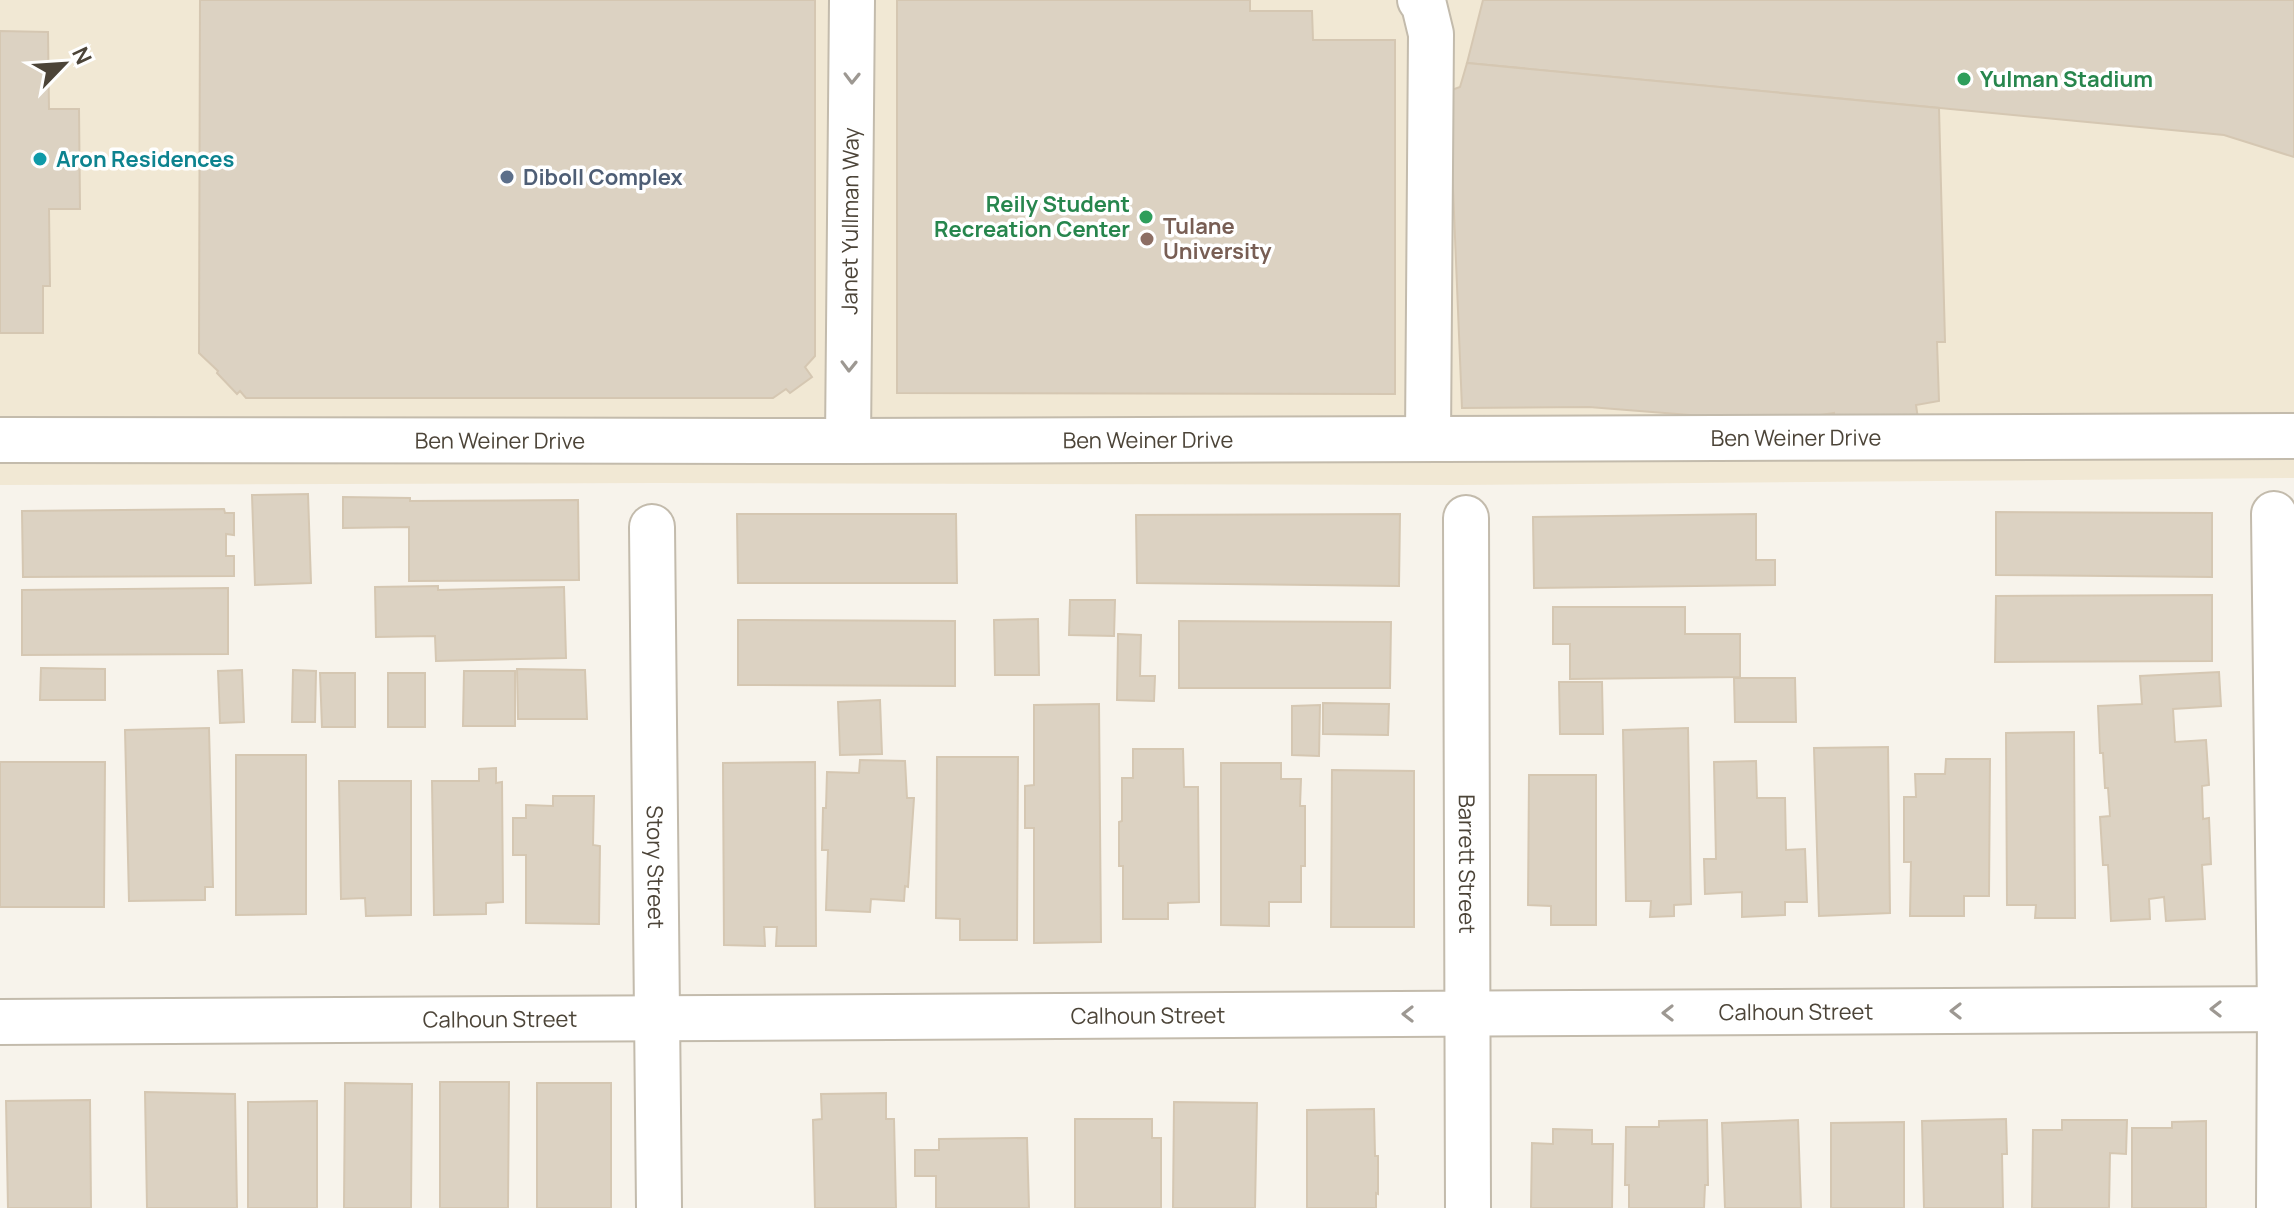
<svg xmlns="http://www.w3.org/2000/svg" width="2294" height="1208" font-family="Manrope,sans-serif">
  <rect width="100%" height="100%" fill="#f7f3eb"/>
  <polygon fill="#f1e8d4" points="0,0 2294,0 2294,478 1458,485 655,483 0,485"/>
  <g fill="#dcd2c2" stroke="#d5c7b2" stroke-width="2">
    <polygon points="200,0 815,0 815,356 805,367 812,377 790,393 786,389 773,398 246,398 240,391 237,394 217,373 218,371 199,353"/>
    <polygon points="897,0 1250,0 1250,11 1312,11 1313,40 1395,40 1395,394 897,393"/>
    <polygon points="1483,0 2294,0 2294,157 2224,135 1467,63"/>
    <polygon points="0,31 48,32 49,109 79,109 80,209 49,209 50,286 43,286 43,333 0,333"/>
    <polygon points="1467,63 1939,108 1945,342 1937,342 1939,401 1916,405 1918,419 1834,427 1834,413 1778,422 1589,407 1462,408 1449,91 1460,87"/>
    <polygon points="308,494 311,583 255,585 252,495"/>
    <polygon points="343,497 410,498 410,501 578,500 579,580 409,581 409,527 343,528"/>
    <polygon points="224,509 225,513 234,513 234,535 226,534 226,556 234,556 234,576 23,577 22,511"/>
    <polygon points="1996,512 2212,513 2212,577 1996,575"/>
    <polygon points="737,514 956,514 957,583 738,583"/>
    <polygon points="1400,514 1399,586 1137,583 1136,515"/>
    <polygon points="1756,514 1756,560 1775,560 1775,585 1534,588 1533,517"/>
    <polygon points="438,586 438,590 564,587 566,658 436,661 435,636 376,637 375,587"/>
    <polygon points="228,588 228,654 22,655 22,590"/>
    <polygon points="2212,595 2212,661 1995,662 1996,596"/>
    <polygon points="1070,600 1115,600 1114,636 1069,635"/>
    <polygon points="1553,607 1685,607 1685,634 1740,634 1740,677 1570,679 1570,644 1553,644"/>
    <polygon points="1038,619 1039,675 995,675 994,620"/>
    <polygon points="738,620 955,621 955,686 738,685"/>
    <polygon points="1179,621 1391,622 1390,688 1179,688"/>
    <polygon points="1118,634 1141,635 1140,676 1155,676 1154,701 1117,700"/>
    <polygon points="41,668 105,669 105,700 40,700"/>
    <polygon points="517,669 585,670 587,719 518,719"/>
    <polygon points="242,670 244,722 220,723 218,671"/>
    <polygon points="293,670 316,671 315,722 292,722"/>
    <polygon points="464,671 515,671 515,726 463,726"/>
    <polygon points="2219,672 2221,706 2173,709 2175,742 2206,740 2209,785 2202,786 2203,819 2209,818 2211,864 2202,865 2205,919 2166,921 2164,897 2149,899 2150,919 2111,921 2108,865 2103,865 2100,817 2110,816 2108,788 2105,788 2103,753 2100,753 2098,706 2142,704 2140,676"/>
    <polygon points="320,673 355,673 355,727 322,727"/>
    <rect x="388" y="673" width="37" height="54"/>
    <polygon points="1734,678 1795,678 1796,722 1735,722"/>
    <polygon points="1559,682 1602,682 1603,734 1560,734"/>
    <polygon points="880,700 882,754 840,755 838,702"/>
    <polygon points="1323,703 1389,704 1388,735 1323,734"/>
    <polygon points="1099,704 1101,942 1034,943 1034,828 1025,828 1025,786 1034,785 1034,705"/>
    <polygon points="1320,705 1319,756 1292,755 1292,706"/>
    <polygon points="209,728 213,887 205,887 205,900 129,901 125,730"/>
    <polygon points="1688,728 1691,904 1674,905 1674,916 1650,917 1651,901 1626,901 1623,730"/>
    <polygon points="2074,732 2075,918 2035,918 2036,905 2007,905 2006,733"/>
    <polygon points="1888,747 1890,913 1819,916 1814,748"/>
    <polygon points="1133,749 1183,749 1184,787 1198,787 1199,902 1168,903 1168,919 1123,919 1123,866 1119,866 1119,822 1122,821 1122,778 1133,778"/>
    <polygon points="236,755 306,755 306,914 236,915"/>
    <polygon points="937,757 1018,757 1017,940 960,940 960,919 936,918"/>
    <polygon points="1946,759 1990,759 1989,896 1964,896 1964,916 1910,916 1911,862 1904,862 1904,797 1916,797 1915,774 1945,774"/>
    <polygon points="860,760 905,761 907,798 914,798 908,887 905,886 904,901 871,899 870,912 826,910 828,850 822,850 823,808 826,808 827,772 859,773"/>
    <polygon points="1756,761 1757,798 1785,798 1786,850 1805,849 1807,902 1785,902 1785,915 1742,917 1742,892 1705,894 1704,859 1716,859 1714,762"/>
    <polygon points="0,762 105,762 104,907 0,907"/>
    <polygon points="815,762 816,946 776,946 777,927 764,927 765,946 724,945 723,763"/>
    <polygon points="1221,763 1281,763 1281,779 1301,779 1300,806 1305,806 1305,866 1301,866 1301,902 1269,902 1269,926 1221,925"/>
    <polygon points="496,768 496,783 502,782 503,902 486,903 486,914 434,915 432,781 479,781 479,769"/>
    <polygon points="1332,770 1414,771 1414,927 1331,927"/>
    <polygon points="1529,775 1596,775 1596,925 1551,925 1551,906 1528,905"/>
    <polygon points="339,781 411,781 411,915 366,916 365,898 341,899"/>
    <polygon points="553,796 594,796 593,845 600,846 599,924 526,923 526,855 513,855 513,818 526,818 526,805 553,806"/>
    <polygon points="440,1082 509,1082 508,1208 440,1208"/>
    <polygon points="345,1083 412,1084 411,1208 344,1208"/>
    <rect x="537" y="1083" width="74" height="125"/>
    <polygon points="145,1092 235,1094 237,1208 147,1208"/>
    <polygon points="886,1093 886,1119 894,1119 896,1208 815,1208 813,1120 822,1119 821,1094"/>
    <polygon points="90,1100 91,1208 8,1208 6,1101"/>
    <polygon points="317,1101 317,1208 248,1208 248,1102"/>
    <polygon points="1174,1102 1257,1103 1255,1208 1173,1208"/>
    <polygon points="1374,1109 1375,1156 1378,1156 1378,1194 1376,1193 1376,1208 1307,1208 1307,1110"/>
    <polygon points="1075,1119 1152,1119 1152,1138 1161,1138 1161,1208 1075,1208"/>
    <polygon points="2006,1119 2007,1154 2002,1154 2003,1208 1924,1208 1922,1121"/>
    <polygon points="1707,1120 1708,1185 1705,1185 1704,1208 1629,1208 1629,1185 1625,1185 1626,1127 1659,1127 1659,1121"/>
    <polygon points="1798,1120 1801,1208 1725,1208 1722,1123"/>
    <polygon points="2062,1120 2127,1120 2126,1154 2110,1153 2109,1208 2032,1208 2033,1130 2062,1130"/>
    <polygon points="2206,1121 2206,1208 2132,1208 2132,1128 2172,1128 2172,1122"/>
    <polygon points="1904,1122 1904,1208 1831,1208 1831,1123"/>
    <polygon points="1553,1129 1592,1130 1592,1144 1613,1144 1612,1208 1531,1208 1532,1143 1553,1144"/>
    <polygon points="1027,1138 1029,1208 936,1208 936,1176 915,1176 915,1150 939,1150 939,1139"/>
  </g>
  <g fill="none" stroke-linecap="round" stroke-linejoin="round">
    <g stroke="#c3bbac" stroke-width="48">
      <g id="minor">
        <polyline points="1420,0 1424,5 1431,34 1428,438"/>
        <path id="s1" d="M0,440L848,441L2294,436"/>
        <path id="s2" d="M848,441L852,0"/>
        <polyline points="2274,514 2280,1009 2279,1208"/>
        <path id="s3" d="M1466,518L1468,1208"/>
        <path id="s4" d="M652,527L659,1208"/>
        <path id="s5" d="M0,1022L2294,1009"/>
      </g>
    </g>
    <use href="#minor" stroke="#fff" stroke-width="44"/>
  </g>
  <defs><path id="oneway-chevron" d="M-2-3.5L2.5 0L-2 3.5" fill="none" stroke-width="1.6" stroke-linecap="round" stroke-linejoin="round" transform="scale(2)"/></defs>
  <g stroke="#9d9892">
    <use href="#oneway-chevron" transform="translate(852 78) rotate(91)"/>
    <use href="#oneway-chevron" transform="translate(849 366) rotate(91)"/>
    <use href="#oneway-chevron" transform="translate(2216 1009) rotate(180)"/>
    <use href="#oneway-chevron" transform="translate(1956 1011) rotate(180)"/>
    <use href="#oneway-chevron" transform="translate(1668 1013) rotate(180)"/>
    <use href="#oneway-chevron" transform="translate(1408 1014) rotate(180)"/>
  </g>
  <g fill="#2e9e5b" stroke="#fff" stroke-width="3">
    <circle cx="1964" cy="79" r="8"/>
    <circle cx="1146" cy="217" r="8"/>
  </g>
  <circle fill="#0f9aa8" stroke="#fff" stroke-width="3" cx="40" cy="159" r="8"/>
  <circle fill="#5c6f8a" stroke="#fff" stroke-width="3" cx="507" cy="177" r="8"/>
  <circle fill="#8d6e63" stroke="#fff" stroke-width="3" cx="1147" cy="239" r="8"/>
  <g text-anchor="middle" stroke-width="7" stroke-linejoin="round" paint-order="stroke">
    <g font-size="22" font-weight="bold" fill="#27864d" stroke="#fff" text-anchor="start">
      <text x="1980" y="87">Yulman Stadium</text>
      <text x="1130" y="212" text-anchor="end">Reily Student<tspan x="1130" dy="25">Recreation Center</tspan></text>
    </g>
    <g font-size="22" font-weight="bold" fill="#0d838f" stroke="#fff" text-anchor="start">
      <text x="56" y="167">Aron Residences</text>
    </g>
    <g font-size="22" font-weight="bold" fill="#4e5e75" stroke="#fff" text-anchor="start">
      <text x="523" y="185">Diboll Complex</text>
    </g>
    <g font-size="22" fill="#4c4438" stroke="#fff">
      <text dy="8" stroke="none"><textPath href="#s2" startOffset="220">Janet Yullman Way</textPath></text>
      <text dy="8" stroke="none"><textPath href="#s1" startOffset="1796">Ben Weiner Drive</textPath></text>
      <text dy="8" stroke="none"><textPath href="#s1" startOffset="1148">Ben Weiner Drive</textPath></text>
      <text dy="8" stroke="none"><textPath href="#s1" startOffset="500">Ben Weiner Drive</textPath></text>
      <text dy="8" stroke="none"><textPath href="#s3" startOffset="346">Barrett Street</textPath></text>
      <text dy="8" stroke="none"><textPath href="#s4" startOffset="340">Story Street</textPath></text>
      <text dy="8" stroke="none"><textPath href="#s5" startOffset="1796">Calhoun Street</textPath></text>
      <text dy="8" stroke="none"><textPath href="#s5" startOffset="1148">Calhoun Street</textPath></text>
      <text dy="8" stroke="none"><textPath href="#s5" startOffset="500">Calhoun Street</textPath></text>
    </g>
    <g font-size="22" font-weight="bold" fill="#785e54" stroke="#fff" text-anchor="start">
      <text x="1163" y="234">Tulane<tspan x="1163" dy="25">University</tspan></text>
    </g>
  </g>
  <g transform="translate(64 64) rotate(65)" stroke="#ffffff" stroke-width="6" paint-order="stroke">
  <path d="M0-6L14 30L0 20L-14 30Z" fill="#4c4438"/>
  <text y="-12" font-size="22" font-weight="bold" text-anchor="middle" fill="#4c4438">N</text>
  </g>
</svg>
